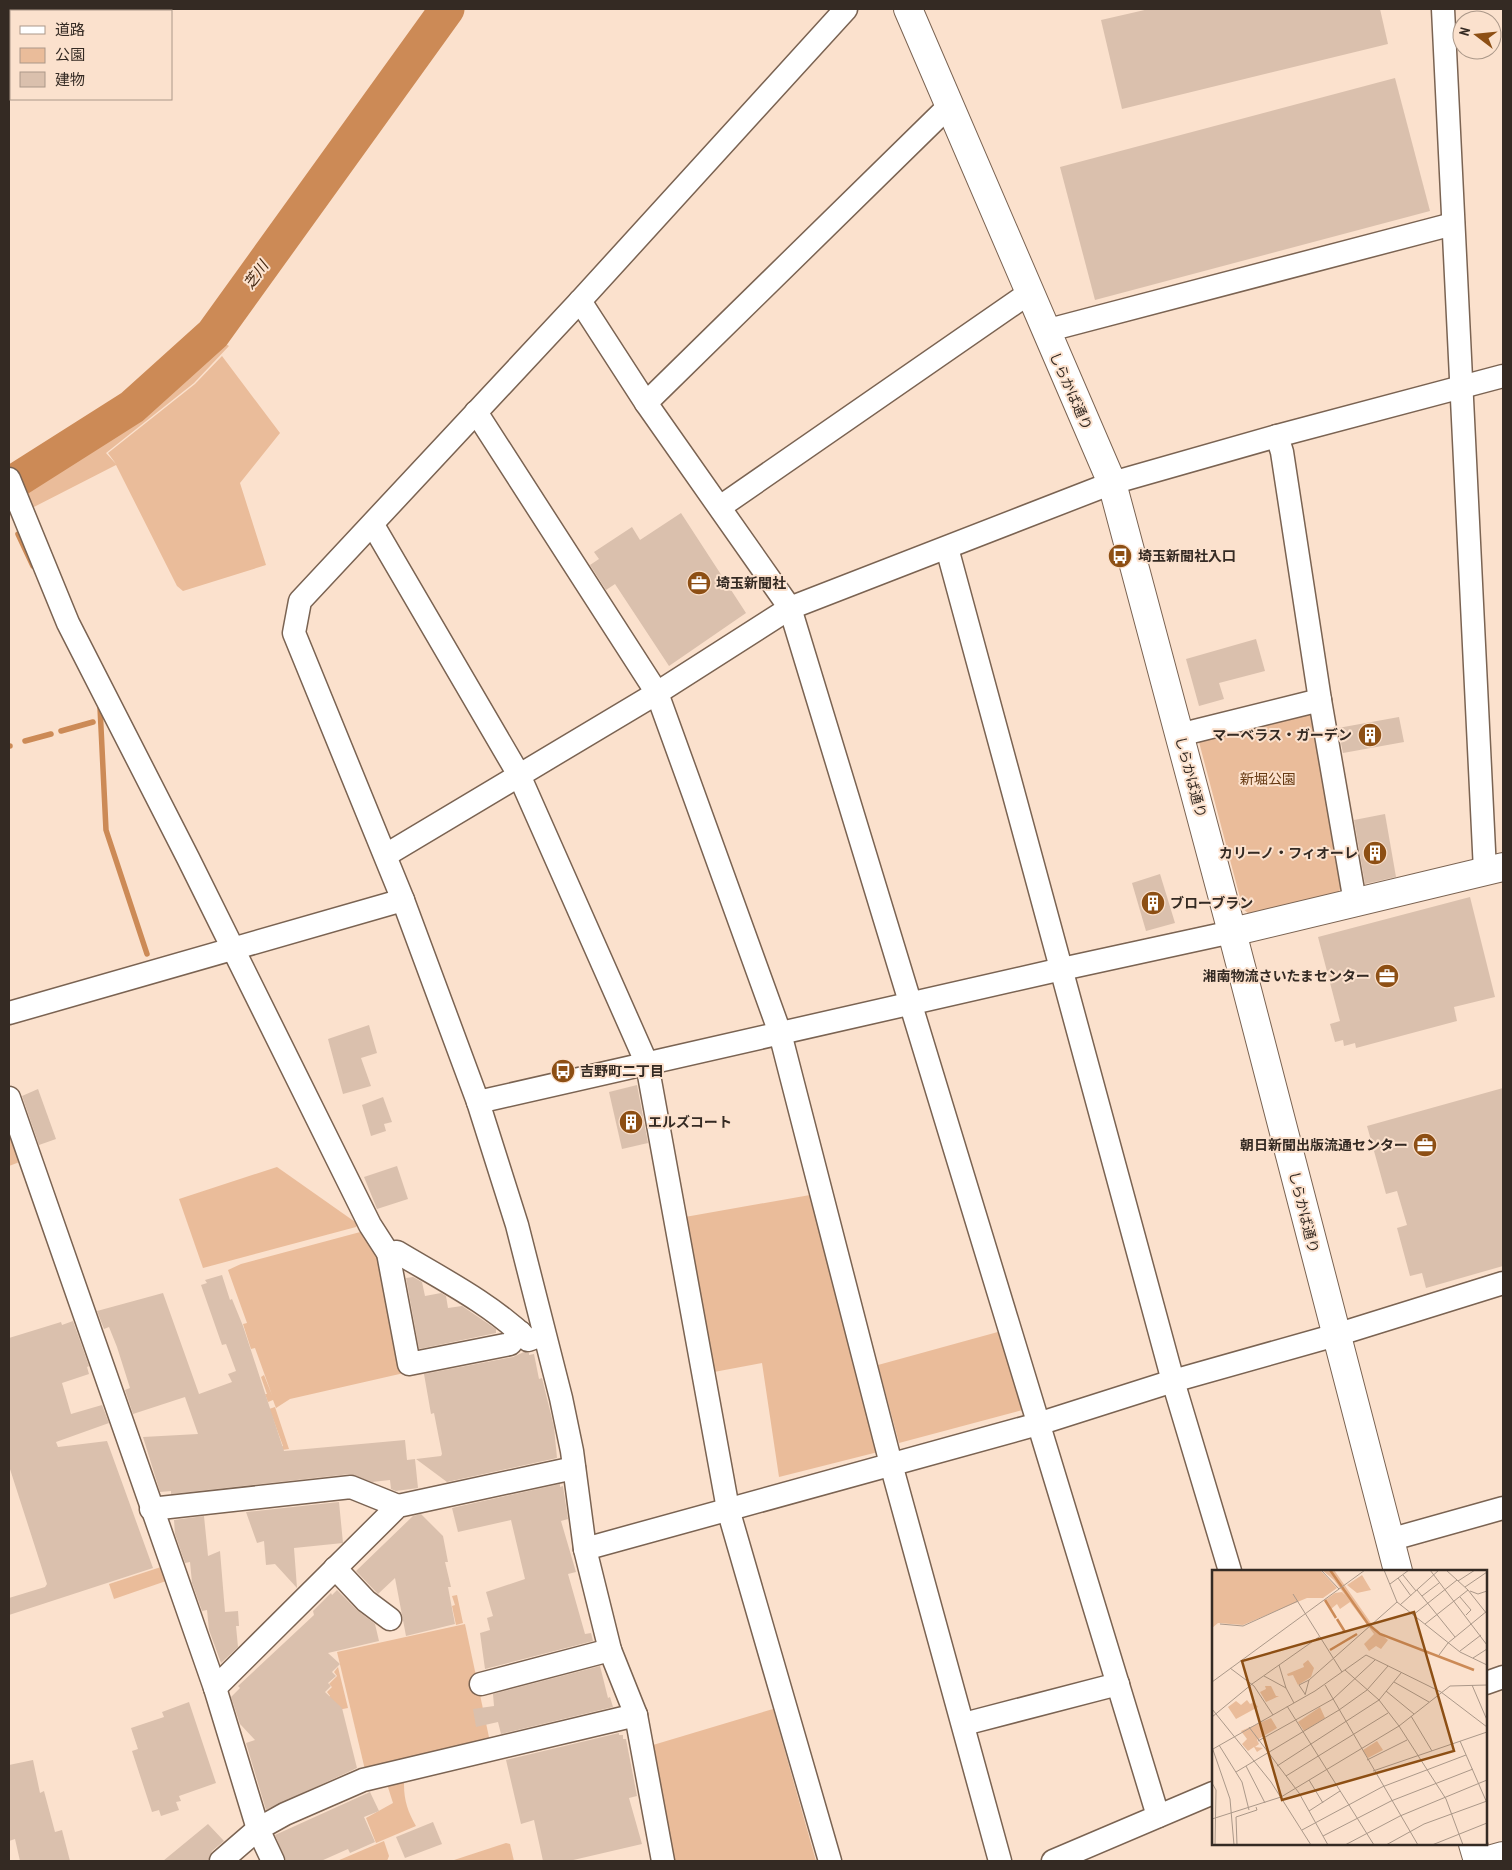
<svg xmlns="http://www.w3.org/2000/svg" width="1512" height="1870" font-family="'PT Sans Narrow','Noto Sans JP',sans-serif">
  <rect width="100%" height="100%" fill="#fbe1cd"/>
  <g fill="#eabc9a">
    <path d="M215,337L229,346L194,383L106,453L116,464L108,453L195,384L222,356L280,433L240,483L266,565L183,591L177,586L116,465L30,509L26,501L9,512V488C71,458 137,417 187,369C198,360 206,348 215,337Z"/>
    <polygon points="1315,712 1342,885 1338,893 1249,914 1243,909 1199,742"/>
    <polygon points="9,1120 25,1160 9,1166"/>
    <polygon points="277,1167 358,1224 356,1227 203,1268 179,1199"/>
    <polygon points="810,1195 882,1451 779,1477 762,1363 714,1372 685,1217"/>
    <polygon points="364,1231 370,1235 384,1279 404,1373 290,1399 276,1408 273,1400 268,1402 265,1394 267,1394 261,1377 264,1375 272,1395 255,1348 251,1349 243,1324 247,1323 228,1270 241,1264"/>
    <polygon points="1005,1330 1026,1409 899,1443 878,1365"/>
    <polygon points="275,1407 289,1449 268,1452 283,1446 272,1416 266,1410"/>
    <polygon points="164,1566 169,1580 114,1599 109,1584"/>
    <polygon points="457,1595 463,1623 456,1625 452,1606 455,1605 452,1596"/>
    <polygon points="465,1624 490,1742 366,1774 337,1652"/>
    <polygon points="338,1667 348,1708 317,1714 316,1711 330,1696 327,1692 332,1687 329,1684 337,1676 334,1672"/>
    <polygon points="773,1709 816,1861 673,1861 653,1745"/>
    <path d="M405,1773C402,1793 406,1809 416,1826L376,1843L366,1818L393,1803L386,1781Z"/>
    <polygon points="384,1841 389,1856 387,1861 337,1861"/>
    <polygon points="506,1843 510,1844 514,1861 451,1861"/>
  </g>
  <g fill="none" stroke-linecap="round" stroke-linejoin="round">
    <g stroke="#cc8a56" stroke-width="5.5">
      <polyline points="18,534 33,566"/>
      <polyline points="100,707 106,830 147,954"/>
      <polyline points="61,731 93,722"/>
      <polyline points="25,741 51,734"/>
      <polyline points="9,746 10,746"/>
    </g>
    <polyline stroke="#cc8a56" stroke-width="35" points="9,485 132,407 213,334 447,9"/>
  </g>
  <g fill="#dac0ad">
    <polygon points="1149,9 1380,9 1388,44 1122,109 1101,20"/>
    <polygon points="1395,78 1430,211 1095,300 1060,167"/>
    <polygon points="681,513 746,613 669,666 615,584 606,590 590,565 599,559 594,552 632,527 640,540"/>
    <polygon points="1256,639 1265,671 1219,683 1224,699 1199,706 1186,659"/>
    <polygon points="1399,717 1404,742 1343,753 1338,728"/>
    <polygon points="1385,814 1396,877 1365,884 1354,820"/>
    <polygon points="1160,874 1175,923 1146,931 1132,883"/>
    <polygon points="1470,897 1495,997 1454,1007 1457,1021 1356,1048 1355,1043 1344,1046 1343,1040 1335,1042 1330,1024 1340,1021 1318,937"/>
    <polygon points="369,1025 377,1053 361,1058 371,1086 343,1094 328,1039"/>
    <polygon points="637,1085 648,1143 622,1149 609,1092"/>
    <polygon points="1503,1088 1503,1266 1426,1288 1422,1273 1410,1276 1397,1228 1407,1225 1397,1191 1386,1194 1367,1126"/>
    <polygon points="38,1089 56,1139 39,1145 22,1096"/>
    <polygon points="383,1097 392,1122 384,1124 386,1131 371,1136 362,1105"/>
    <polygon points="397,1166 408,1199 377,1209 364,1177"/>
    <polygon points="222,1275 230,1300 232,1299 243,1326 284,1451 405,1440 407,1460 415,1459 418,1488 396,1491 391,1489 390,1480 372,1482 350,1474 171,1494 171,1491 160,1492 143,1437 198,1434 185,1397 133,1414 125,1390 130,1388 117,1347 109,1327 104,1329 97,1311 163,1293 199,1394 232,1382 228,1374 236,1371 226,1344 222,1345 201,1285 207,1283 205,1280"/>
    <polygon points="413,1277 422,1282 425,1296 441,1293 446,1296 448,1308 462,1306 496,1329 496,1333 419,1349 406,1278"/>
    <polygon points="73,1321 89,1366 87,1367 89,1374 62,1383 71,1414 102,1405 109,1423 56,1442 58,1447 107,1441 153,1568 9,1615 9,1598 45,1587 47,1584 9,1466 9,1338 61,1322 62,1325"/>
    <polygon points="524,1352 529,1353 529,1355 534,1354 539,1379 542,1378 554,1427 557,1458 447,1482 416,1459 441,1456 442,1454 434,1413 431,1414 424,1374 513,1357"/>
    <polygon points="560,1484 560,1487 563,1486 568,1519 561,1521 576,1572 568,1574 585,1634 591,1633 593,1641 485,1669 480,1633 490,1630 487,1618 493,1616 486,1592 525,1579 511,1520 458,1532 452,1508"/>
    <polygon points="339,1502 343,1543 294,1548 297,1588 275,1564 266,1565 264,1541 257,1543 246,1512"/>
    <polygon points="421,1514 443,1536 448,1562 445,1562 451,1587 448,1587 455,1624 406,1636 395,1578 378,1594 356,1571 413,1516"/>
    <polygon points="204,1516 208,1556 220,1551 225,1612 238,1611 239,1626 236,1626 238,1647 221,1663 209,1630 207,1610 202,1611 192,1583 190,1562 185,1563 175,1534 174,1520"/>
    <polygon points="337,1590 357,1610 375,1624 379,1641 328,1653 340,1664 332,1672 336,1676 328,1683 331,1686 325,1692 342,1708 357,1768 266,1810 246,1743 255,1740 240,1724 231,1697 240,1688 238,1686 314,1615 313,1611 331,1593 332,1595"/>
    <polygon points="600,1666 608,1698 610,1697 613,1707 501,1734 498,1722 476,1727 473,1709 494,1706 493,1694"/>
    <polygon points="189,1702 216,1783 179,1796 181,1801 176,1802 179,1810 161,1816 159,1810 152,1812 132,1751 138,1749 131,1728 164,1717 162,1712"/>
    <polygon points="619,1733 619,1735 623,1735 623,1739 626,1739 637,1796 629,1798 642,1844 569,1861 543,1861 534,1820 521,1824 506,1760"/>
    <polygon points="33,1760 40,1793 44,1791 55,1832 62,1830 70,1861 20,1861 15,1839 9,1841 9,1765"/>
    <polygon points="370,1792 379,1811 364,1817 375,1842 350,1853 348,1849 321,1861 286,1861 275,1835"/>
    <polygon points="433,1822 442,1844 405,1858 396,1837"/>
    <polygon points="208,1824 224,1841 212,1851 208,1861 163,1861"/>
  </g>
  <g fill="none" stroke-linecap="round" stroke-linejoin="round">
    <g stroke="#7a6352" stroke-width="25">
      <g id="minor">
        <polyline points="1443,9 1485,871"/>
        <polyline points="44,11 48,9"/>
        <polyline points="9,37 11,35"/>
        <polyline points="580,301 646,403 790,608 1158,1816"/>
        <polyline points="1045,331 1453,224"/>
        <polyline points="646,403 949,106"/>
        <polyline points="476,412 657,693 780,1033 891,1464 1000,1861"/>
        <polyline points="1277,436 1282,452 1320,700 1355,902"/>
        <polyline points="9,479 68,623 188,858 370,1225 388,1253 409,1364 510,1344 520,1332"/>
        <polyline points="720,507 1029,293"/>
        <polyline points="373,525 519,775 647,1064 728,1509 830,1861"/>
        <polyline points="947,548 1173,1381 1230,1571"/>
        <polyline points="1179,735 1320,700"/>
        <polyline points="386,855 657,693 790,608 1112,483 1277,436 1503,376"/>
        <polyline points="9,1013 403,900"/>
        <polyline points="9,1098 215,1688 258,1829 273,1861"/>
        <polyline points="478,1102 1062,969 1232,932"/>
        <path d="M388,1253L397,1252C442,1279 490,1303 528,1340L531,1339"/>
        <polyline points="151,1509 351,1487 398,1506"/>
        <polyline points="1389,1540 1503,1508"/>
        <polyline points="585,1549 1038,1424 1173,1381 1336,1335 1503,1283"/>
        <polyline points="335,1568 366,1601 390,1619"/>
        <polyline points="1486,1683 1503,1677"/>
        <polyline points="481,1684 610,1650"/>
        <polyline points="215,1688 398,1506 574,1468"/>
        <polyline points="964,1724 1118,1684"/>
        <polyline points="221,1861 258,1829 285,1814 363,1780 636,1715"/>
        <polyline points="663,1861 636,1715 610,1650 585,1549 572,1451 561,1398 517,1225 478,1102 403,900 294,633 300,601 580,301 846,9"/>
        <polyline points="1053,1861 1213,1793"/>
      </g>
    </g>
    <g stroke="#7a6352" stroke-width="30">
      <g id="tertiary">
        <polyline points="908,9 1112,483 1232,932 1398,1571"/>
        <polyline points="1232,932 1503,867"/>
        <polyline points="1473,1844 1478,1861"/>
      </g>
    </g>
    <g stroke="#7a6352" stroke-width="30">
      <polyline id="primary" points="1485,1861 1503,1856"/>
    </g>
    <use href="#minor" stroke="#fff" stroke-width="22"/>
    <use href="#tertiary" stroke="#fff" stroke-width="28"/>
    <use href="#primary" stroke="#fff" stroke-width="28"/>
  </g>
  <defs>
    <g id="bus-disc" transform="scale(1.25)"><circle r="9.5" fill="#8d4f14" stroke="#fbe1cd"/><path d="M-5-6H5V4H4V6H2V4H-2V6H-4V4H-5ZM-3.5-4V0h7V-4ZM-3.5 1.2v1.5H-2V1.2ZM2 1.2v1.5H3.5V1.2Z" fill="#fff"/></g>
    <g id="office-disc" transform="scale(1.25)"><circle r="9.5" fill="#8d4f14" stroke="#fbe1cd"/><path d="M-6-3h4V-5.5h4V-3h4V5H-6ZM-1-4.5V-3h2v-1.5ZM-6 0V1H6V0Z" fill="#fff"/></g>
    <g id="building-disc" transform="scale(1.25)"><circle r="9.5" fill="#8d4f14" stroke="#fbe1cd"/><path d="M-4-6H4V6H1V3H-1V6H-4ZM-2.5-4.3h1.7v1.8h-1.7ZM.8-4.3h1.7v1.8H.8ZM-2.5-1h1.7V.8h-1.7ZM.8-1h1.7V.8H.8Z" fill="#fff"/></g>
  </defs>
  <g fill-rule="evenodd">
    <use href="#bus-disc" x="1120" y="556"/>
    <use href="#office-disc" x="699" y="583"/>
    <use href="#building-disc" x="1370" y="735"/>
    <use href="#building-disc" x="1375" y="853"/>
    <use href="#building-disc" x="1153" y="903"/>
    <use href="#office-disc" x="1387" y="976"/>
    <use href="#bus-disc" x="563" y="1071"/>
    <use href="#building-disc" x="631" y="1122"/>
    <use href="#office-disc" x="1425" y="1145"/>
  </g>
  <g text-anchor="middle" stroke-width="4" stroke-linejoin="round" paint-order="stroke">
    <g font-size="14" fill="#342a23" stroke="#fbe1cd">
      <text transform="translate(1071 391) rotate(66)" y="5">しらかば通り</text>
      <text transform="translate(1191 777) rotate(75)" y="5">しらかば通り</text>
      <text transform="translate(1304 1212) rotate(76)" y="5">しらかば通り</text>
    </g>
    <g font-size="14" font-weight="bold" fill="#342a23" stroke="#fbe1cd" text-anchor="start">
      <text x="1138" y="561">埼玉新聞社入口</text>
      <text x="716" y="588">埼玉新聞社</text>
      <text x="1352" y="740" text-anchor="end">マーベラス・ガーデン</text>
      <text x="1358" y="858" text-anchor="end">カリーノ・フィオーレ</text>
      <text x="1170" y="908">ブローブラン</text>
      <text x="1370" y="981" text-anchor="end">湘南物流さいたまセンター</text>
      <text x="580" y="1076">吉野町二丁目</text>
      <text x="648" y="1127">エルズコート</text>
      <text x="1408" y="1150" text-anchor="end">朝日新聞出版流通センター</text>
    </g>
    <g font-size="14" fill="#653811" stroke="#fbe1cd">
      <text x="1268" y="784">新堀公園</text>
    </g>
    <g font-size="15" font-style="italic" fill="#41250f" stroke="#fbe1cd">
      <text transform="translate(256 275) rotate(-54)" y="5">芝川</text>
    </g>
  </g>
  <g transform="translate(1212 1570)">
    <rect width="275" height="275" fill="#fbe1cd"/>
    <path d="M0,0H108L125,18L111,28H95L31,55L6,53L0,58ZM110,0H122L159,53L157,55L176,70L169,79L164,76L157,81L152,74L162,64L138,32L128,39L125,34L119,39L113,30L123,23L130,22L133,25L122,10ZM150,5L159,20L145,23L135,15ZM96,90L102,98L99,107L86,115L81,105L76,106L75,104L92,97L91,94ZM53,116H59L64,126H67L54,132L48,122L54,119ZM35,130L38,134L42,132L46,137L24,149L16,137L24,131L29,135ZM108,137L113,148L92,161L86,152ZM59,148L65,158L45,170L47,174L43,177L51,178L45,182L42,177L36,181L30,174L35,169L29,161ZM165,171L171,180L156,188L151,180Z" fill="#eabc9a"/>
    <path fill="none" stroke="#cc8a56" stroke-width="2.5" d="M118,0L156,54L168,64L262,100M113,30L124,48M125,49L133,62M118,80L145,64"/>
    <path fill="none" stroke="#ab9889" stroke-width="1" d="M109,0L127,19M218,0L275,75M234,0L256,20L275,44M191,5L204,21M186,8L199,26M246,11L263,0M178,14L197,0M253,17L275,2M205,20L243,67M258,21L266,24L275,21M81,24L130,102M210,26L227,13M248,27L259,40L254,45M185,32L248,82L275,95M188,35L227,0M201,45L245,10M8,54L31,56L86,31M213,54L256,20M248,81L269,65M227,85L236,73L275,41M261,88L275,79M67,95L74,118M18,98L42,116L61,145M133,100L167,130L187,156L234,229L251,275M52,106L74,118L82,133M0,112L153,0M182,112L217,132M113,115L206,275M260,115L275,150M174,121L202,144M93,124L87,115L97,110L185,32L172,0M93,125L97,110M75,136L162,275M0,139L59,212L99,275M199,146L220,181M0,147L40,114L107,67M37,157L87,223L116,275M46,171L121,129L163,90M248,171L275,233M7,175L30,212L37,240M0,177L18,229L22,275M1,179L103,121L154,85L229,122L275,157M155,190L195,170M34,196L53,233M65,196L167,130L189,103M161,201L275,162M24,202L127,140L155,120L176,96M74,206L176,143M97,210L111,233M0,213L4,220L3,275M97,241L128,221M0,249L69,227L187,156L238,116L275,115M90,260L170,217L254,185M111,266L179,231L261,199M25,275L24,247L45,240L44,237M133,275L188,246L275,210M174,275L212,254L275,231M220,275L275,253"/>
    <path fill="#8d4f14" fill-opacity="0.15" stroke="#8d4f14" stroke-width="2.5" d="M202,42L242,181L70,230L30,91Z"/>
    <rect width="275" height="275" fill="none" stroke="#342a23" stroke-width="2.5"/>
  </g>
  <rect width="1512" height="1870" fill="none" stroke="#342a23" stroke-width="20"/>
  <rect x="10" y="10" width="162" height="90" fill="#fbe1cd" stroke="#ab9889"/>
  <rect x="20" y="26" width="25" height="8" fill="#ffffff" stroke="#ab9889"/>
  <text x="55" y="35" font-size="15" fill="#342a23">道路</text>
  <rect x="20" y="48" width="25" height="15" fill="#eabc9a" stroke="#ab9889"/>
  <text x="55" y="60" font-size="15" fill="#342a23">公園</text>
  <rect x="20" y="72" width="25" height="15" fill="#dac0ad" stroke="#ab9889"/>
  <text x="55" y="85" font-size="15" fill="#342a23">建物</text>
  <g transform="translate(1477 35) rotate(286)"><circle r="24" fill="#fbe1cd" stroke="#ab9889"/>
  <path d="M0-4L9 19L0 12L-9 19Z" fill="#8d4f14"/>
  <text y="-8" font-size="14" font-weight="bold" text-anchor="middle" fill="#342a23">N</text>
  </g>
</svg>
